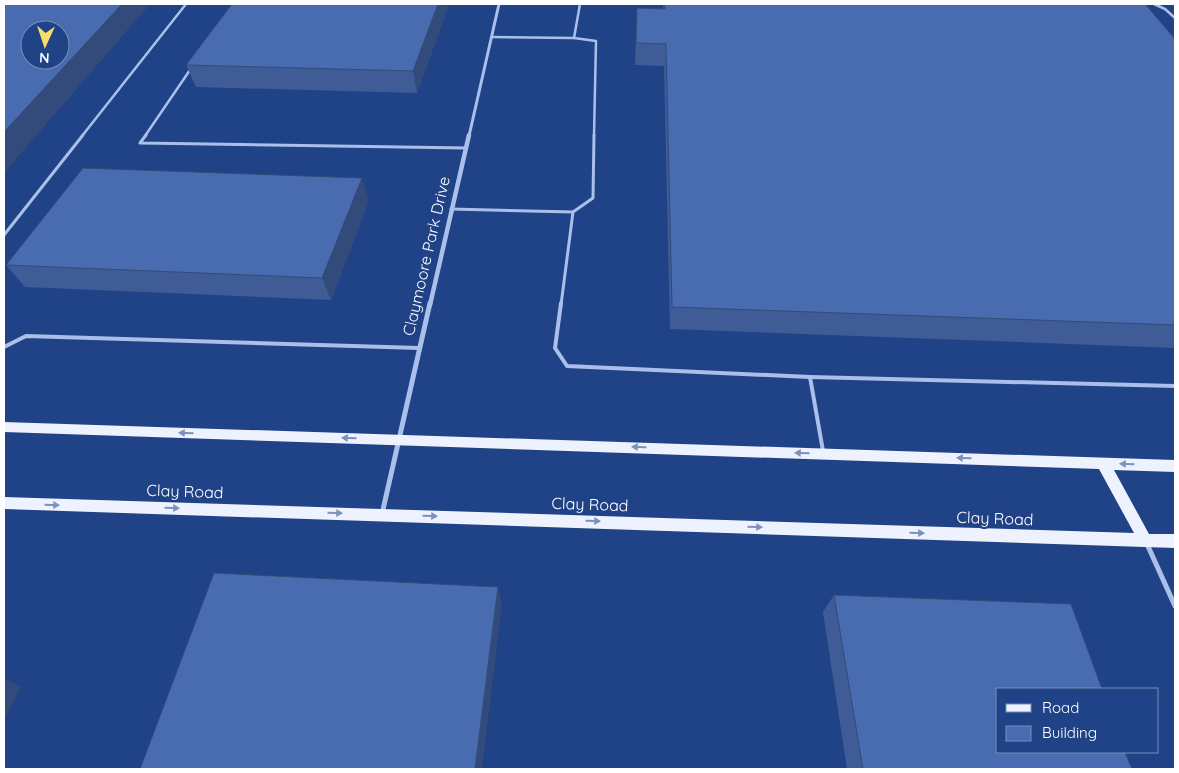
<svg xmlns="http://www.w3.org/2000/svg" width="1179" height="773" font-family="Quicksand,sans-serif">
  <rect width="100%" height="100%" fill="#204286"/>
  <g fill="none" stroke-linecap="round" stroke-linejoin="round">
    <g stroke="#aac0ea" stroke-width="2.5">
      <polyline points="580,4 574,38 596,41 594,136"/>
      <polyline points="1154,4 1165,9 1175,18"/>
      <polyline points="492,37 574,38"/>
      <polyline points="82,136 186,4"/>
      <polyline points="145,136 192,67"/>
    </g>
    <g stroke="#aac0ea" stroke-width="3">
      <polyline points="146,135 140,143 466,148"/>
      <polyline points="451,209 573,212"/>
      <polyline points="4,235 83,135"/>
      <polyline points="561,305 573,212 593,198 594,135"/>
    </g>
    <g stroke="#aac0ea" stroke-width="4">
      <polyline points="561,303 555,348 567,366 810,377 1175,386"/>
      <polyline points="4,347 26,336 419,348"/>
      <polyline points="810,377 823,451"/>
    </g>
    <polyline stroke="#aac0ea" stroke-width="5" points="1147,544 1175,606"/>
    <polyline stroke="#aac0ea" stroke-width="3" points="469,136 499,4"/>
    <polyline stroke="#aac0ea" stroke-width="4.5" points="430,305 469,135"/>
    <polyline stroke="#aac0ea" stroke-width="5" points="382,514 430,303"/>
    <polygon fill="#edf2fe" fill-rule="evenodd" points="4,422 1175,460 1175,472 1114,470 1149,534 1175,534 1175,548 4,509 4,497 1134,533 1099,469 4,432"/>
  </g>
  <g fill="#3f5c96">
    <polygon points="449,4 417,93 196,87 186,65"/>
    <polygon points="663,4 1145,4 1175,39 1175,348 670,329 664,66 635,65 637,8 663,9"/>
    <polygon points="369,200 331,300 25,287 6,265"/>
    <polygon points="834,595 1132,769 847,769 823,612"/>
  </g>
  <g fill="#334b7a">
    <polygon points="122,4 150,4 4,173 4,132"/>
    <polygon points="438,4 449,4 417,93 413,71"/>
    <polygon points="362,178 369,200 331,300 322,278"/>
    <polygon points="498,587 502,604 482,769 475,769"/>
    <polygon points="4,678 21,687 4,721"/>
  </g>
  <g fill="#496baf" stroke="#334b7a" fill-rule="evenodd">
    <path d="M4,4H122L4,132ZM30,30H60V60H30Z"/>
    <polygon points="232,4 438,4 413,71 186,65"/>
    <polygon points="665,4 1145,4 1175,39 1175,325 672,307 666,44 636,43 637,8 665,9"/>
    <polygon points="83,168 362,178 322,278 6,265"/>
    <polygon points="214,573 498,587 475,769 140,769"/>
    <polygon points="834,595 1071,604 1102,689 998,689 998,752 1125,752 1132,769 863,769"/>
  </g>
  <defs><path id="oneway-solid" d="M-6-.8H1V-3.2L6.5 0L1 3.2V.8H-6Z" transform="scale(1.25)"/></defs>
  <g fill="#7c91bc">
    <use href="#oneway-solid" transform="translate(186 433) rotate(-178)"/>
    <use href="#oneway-solid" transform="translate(349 438) rotate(-178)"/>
    <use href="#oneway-solid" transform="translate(639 447) rotate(-178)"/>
    <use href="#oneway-solid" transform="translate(802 453) rotate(-178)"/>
    <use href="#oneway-solid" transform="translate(964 458) rotate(-178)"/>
    <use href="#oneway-solid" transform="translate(1127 464) rotate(-178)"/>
    <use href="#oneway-solid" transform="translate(52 505) rotate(2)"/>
    <use href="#oneway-solid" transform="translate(172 508) rotate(2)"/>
    <use href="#oneway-solid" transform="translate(335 513) rotate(2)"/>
    <use href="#oneway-solid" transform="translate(430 516) rotate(2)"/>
    <use href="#oneway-solid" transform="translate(593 521) rotate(2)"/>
    <use href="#oneway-solid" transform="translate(755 527) rotate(2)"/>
    <use href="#oneway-solid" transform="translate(917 533) rotate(2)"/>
  </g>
  <g text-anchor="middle" stroke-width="4.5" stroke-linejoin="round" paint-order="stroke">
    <g font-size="16" fill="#fff" stroke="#204286">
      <text transform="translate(426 256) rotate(-77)" y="6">Claymoore Park Drive</text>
      <text transform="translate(185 491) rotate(2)" y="6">Clay Road</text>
      <text transform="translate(590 504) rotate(2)" y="6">Clay Road</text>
      <text transform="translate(995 518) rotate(2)" y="6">Clay Road</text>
    </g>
  </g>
  <rect width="1179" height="773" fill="none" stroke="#ffffff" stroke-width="10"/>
  <rect x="996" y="688" width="162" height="65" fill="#204286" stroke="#798eb6"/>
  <rect x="1006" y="704" width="25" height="8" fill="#edf2fe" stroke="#798eb6"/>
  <text x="1042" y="713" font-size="15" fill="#ffffff">Road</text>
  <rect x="1006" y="726" width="25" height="15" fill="#496baf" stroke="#798eb6"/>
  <text x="1042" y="738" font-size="15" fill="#ffffff">Building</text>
  <g transform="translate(45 45) rotate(183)"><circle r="24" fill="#204286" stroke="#798eb6"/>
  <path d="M0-4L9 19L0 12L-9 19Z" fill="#f7dd6a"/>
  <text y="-8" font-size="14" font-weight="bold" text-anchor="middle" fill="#ffffff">N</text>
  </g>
</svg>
